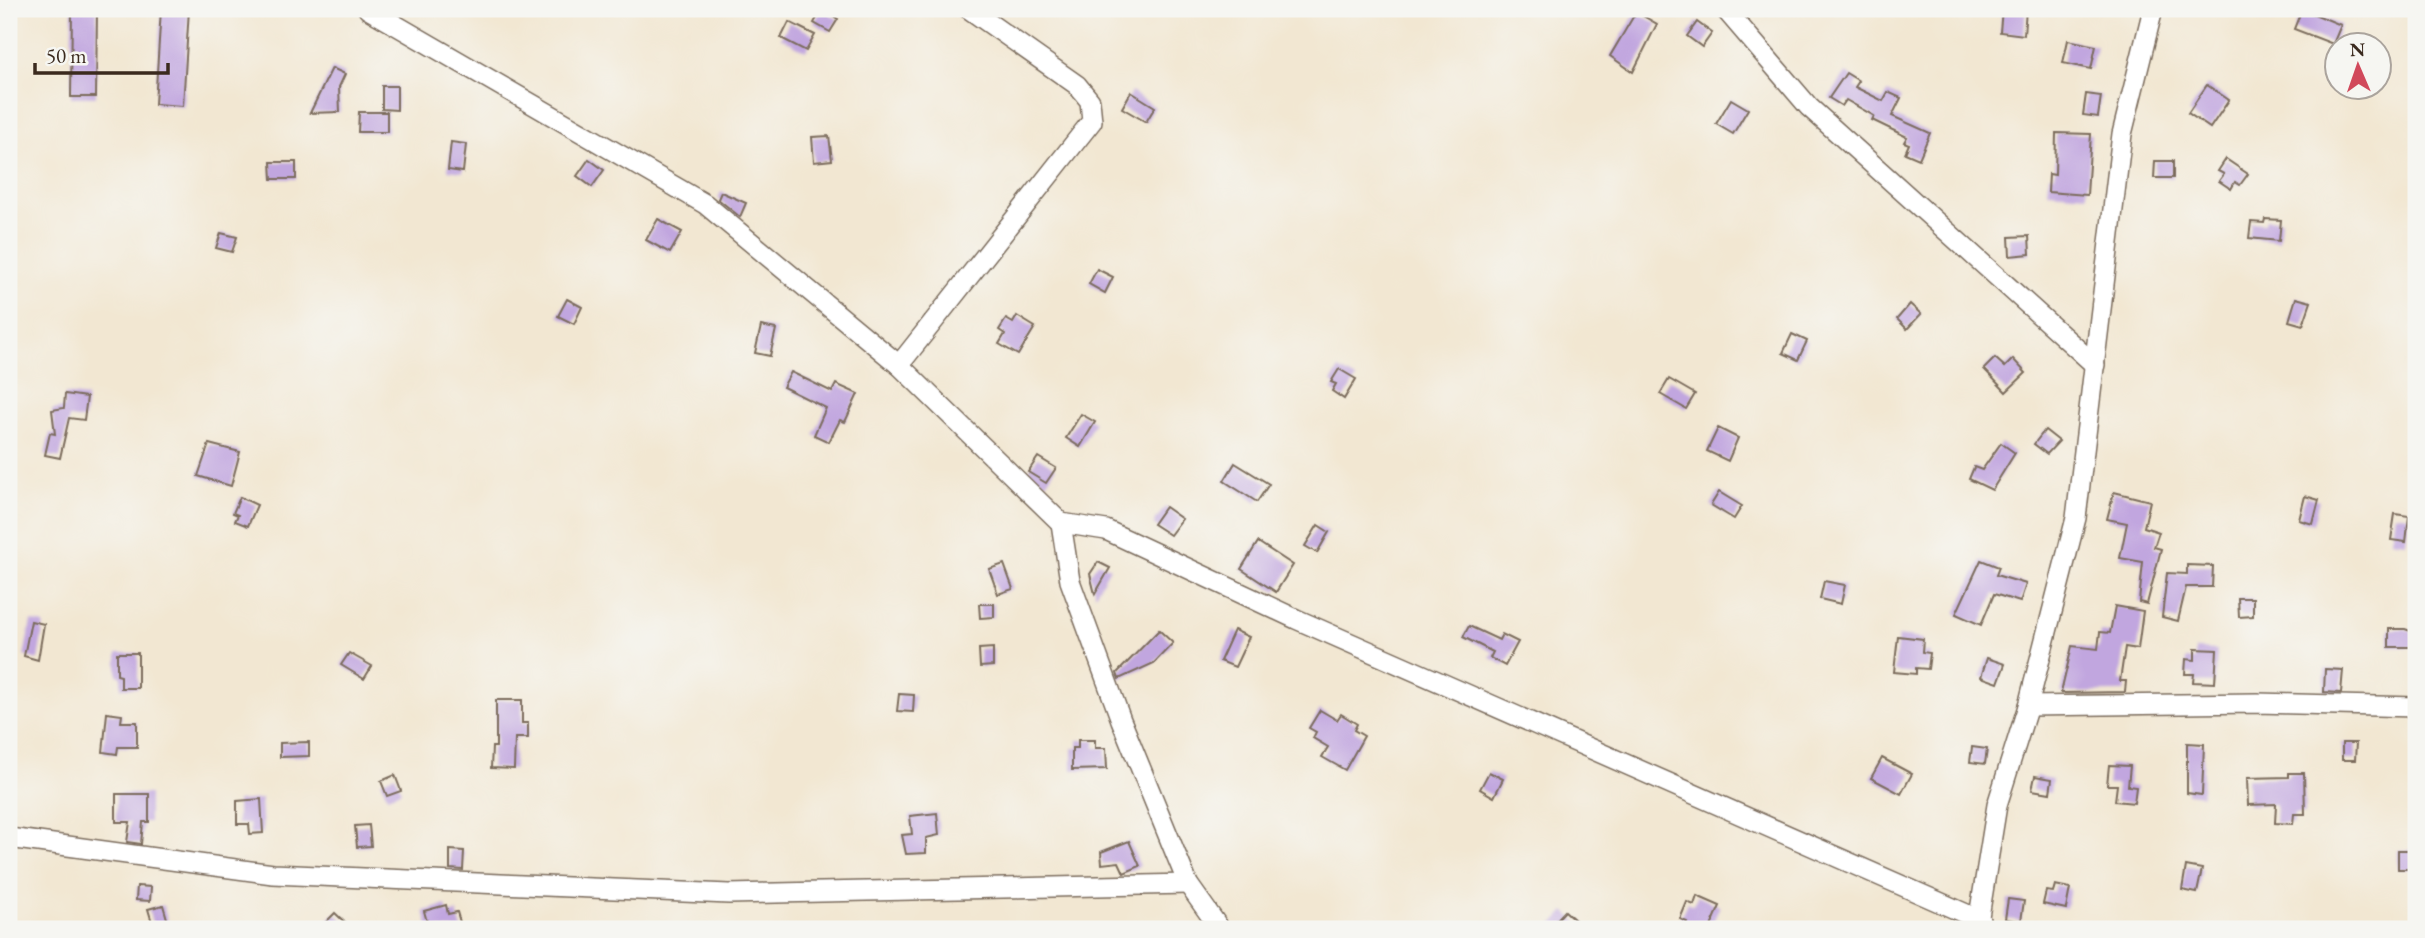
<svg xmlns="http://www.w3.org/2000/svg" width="2425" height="938" font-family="'EB Garamond',serif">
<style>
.building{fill:#c1a6df}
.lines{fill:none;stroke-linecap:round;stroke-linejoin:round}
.street-casing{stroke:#7b6c5d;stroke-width:22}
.street{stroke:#fff;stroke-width:19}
</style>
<rect width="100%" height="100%" fill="#f6f6f2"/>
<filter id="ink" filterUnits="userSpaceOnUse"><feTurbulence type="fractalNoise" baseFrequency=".0143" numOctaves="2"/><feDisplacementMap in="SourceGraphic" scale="14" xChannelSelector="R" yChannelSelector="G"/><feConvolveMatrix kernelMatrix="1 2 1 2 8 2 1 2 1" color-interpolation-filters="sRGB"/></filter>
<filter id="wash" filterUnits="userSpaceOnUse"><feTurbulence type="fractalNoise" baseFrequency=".00686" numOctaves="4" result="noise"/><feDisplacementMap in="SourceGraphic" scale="28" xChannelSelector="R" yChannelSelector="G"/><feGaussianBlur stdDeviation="1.57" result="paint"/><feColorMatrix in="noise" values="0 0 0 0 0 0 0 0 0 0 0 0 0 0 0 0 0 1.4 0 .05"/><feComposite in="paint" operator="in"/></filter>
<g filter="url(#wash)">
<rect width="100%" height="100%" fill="#f2e7d2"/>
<g id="blocks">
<g class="building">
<polygon points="72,9 97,9 96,97 71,97"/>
<polygon points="161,9 189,9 183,106 155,104"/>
<polygon points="822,9 838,19 830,32 814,23"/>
<polygon points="2002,9 2026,9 2024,35 2000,32"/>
<polygon points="2302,9 2341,25 2333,44 2294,29"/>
<polygon points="1636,12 1657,24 1633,72 1610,56"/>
<polygon points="789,22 815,35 806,51 781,38"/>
<polygon points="1697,22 1712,33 1702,47 1687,36"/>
<polygon points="2068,40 2096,46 2091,69 2063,63"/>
<polygon points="332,68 345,74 339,87 340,112 310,113"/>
<polygon points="1846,73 1859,81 1855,87 1883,101 1888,92 1901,98 1892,116 1930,133 1919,159 1905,153 1909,144 1904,142 1907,137 1872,120 1874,116 1846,100 1842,106 1829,98"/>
<polygon points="2207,85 2229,100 2210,128 2188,113"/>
<polygon points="382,86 397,86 397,110 382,109"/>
<polygon points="1131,92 1155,107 1146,122 1122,108"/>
<polygon points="2086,94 2101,96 2098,117 2083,115"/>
<polygon points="1731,99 1748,109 1733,134 1716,124"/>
<polygon points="359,112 387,112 387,132 358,132"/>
<polygon points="2056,133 2091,134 2087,195 2048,192 2049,174 2055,175"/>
<polygon points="829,136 832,160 814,162 812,137"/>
<polygon points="451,142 466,144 463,172 448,170"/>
<polygon points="589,159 604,170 592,187 577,176"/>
<polygon points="2226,159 2248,174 2240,185 2235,182 2231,189 2219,181 2224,174 2218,171"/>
<polygon points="2155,161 2173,161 2173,178 2154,178"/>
<polygon points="271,162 296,162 296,179 272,179"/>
<polygon points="721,192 746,203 740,217 718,199"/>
<polygon points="658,219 682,232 670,253 646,240"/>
<polygon points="2265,219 2281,220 2279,241 2249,238 2251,222 2264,223"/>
<polygon points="221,233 237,237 232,252 216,248"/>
<polygon points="2029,236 2030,254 2010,256 2009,237"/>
<polygon points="1097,269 1113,277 1105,293 1089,284"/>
<polygon points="2296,298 2311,302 2303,325 2289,321"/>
<polygon points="567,299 582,307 574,324 558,316"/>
<polygon points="1910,304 1921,314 1907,329 1897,319"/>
<polygon points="1017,316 1035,327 1018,355 999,344 1005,334 999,330 1006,319 1013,323"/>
<polygon points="761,326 776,329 770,356 755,353"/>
<polygon points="1792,334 1807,341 1798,360 1783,353"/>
<polygon points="1995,358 2005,367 2013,359 2026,373 2006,392 1984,369"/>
<polygon points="1339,369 1356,379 1344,399 1332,391 1336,384 1331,382"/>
<polygon points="791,372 832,392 836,384 858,394 845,422 840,420 829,442 814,435 826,408 783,387"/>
<polygon points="1669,379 1695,394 1686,409 1660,394"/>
<polygon points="65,394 87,397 84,420 69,418 60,458 45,455 50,433 55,434 52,410 64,408"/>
<polygon points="1081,414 1095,422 1080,447 1066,438"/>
<polygon points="1718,428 1738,438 1728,461 1707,451"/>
<polygon points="2045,430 2059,441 2047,454 2034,444"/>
<polygon points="2001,443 2015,453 1992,490 1969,479 1974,467 1982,470"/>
<polygon points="209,444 240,452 231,486 198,476"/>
<polygon points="1038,457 1056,468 1046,483 1028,472"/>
<polygon points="1235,463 1269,484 1257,502 1224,481"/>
<polygon points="1719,492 1742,506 1734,519 1711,505"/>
<polygon points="2114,492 2150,501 2144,527 2159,532 2154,547 2161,549 2147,604 2139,602 2143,562 2120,558 2127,523 2107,519"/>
<polygon points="2305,496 2319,500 2313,524 2299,520"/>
<polygon points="240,497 257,505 248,526 235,521 238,515 233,513"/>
<polygon points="1165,507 1182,519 1170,535 1153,524"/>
<polygon points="2395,514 2409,516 2406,542 2391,540"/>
<polygon points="1318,525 1329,532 1317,553 1305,546"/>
<polygon points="1258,542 1293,565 1276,592 1241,569"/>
<polygon points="1981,560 1999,567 1996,575 2026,584 2020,602 1994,594 1981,625 1956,614"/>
<polygon points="1098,562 1110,568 1095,594 1090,574"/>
<polygon points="1004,564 1013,589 998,594 989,569"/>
<polygon points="2187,565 2213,566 2212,587 2186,587 2178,621 2162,617 2167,573 2187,574"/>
<polygon points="1824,581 1845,585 1841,604 1820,599"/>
<polygon points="2238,598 2253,598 2253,616 2239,617"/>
<polygon points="979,604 994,604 994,617 980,618"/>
<polygon points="2115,606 2143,611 2138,649 2125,647 2120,681 2126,681 2125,692 2061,693 2072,646 2098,649 2100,632 2110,633"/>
<polygon points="31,621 44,624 38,660 24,656"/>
<polygon points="1469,626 1499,640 1502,634 1518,642 1505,666 1490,658 1493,652 1463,637"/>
<polygon points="2389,629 2405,629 2416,633 2416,647 2389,647"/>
<polygon points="1159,630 1173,643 1154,663 1119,679 1117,673"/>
<polygon points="1234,630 1249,637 1235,667 1220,661"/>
<polygon points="1898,636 1923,639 1922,652 1930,653 1928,669 1916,668 1916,674 1894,672"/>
<polygon points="993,648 993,666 980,667 979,649"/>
<polygon points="2195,649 2217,650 2215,683 2193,682 2194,674 2185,674 2186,659 2195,660"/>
<polygon points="117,653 138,653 138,688 121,688 121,676 117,675"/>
<polygon points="349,653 372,666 364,679 341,665"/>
<polygon points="1987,658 2005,664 1998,683 1981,677"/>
<polygon points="2325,669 2343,670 2341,693 2324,692"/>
<polygon points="899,694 914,695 913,712 897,711"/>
<polygon points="496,700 522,700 522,723 528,723 528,738 515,738 514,769 491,768 492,747 496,747"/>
<polygon points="1320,710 1337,720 1341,714 1357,724 1354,730 1364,736 1345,770 1322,757 1328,747 1313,738 1316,732 1309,728"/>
<polygon points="107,713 122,715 121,722 137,722 137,747 118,747 117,754 103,752"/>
<polygon points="1078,740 1095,740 1095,748 1106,748 1107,769 1072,770 1072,748 1078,748"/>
<polygon points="309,742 309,756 280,757 280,743"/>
<polygon points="2187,743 2204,744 2202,795 2187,793"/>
<polygon points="2342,743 2356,743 2355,760 2342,760"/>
<polygon points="1972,747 1987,749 1985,764 1970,762"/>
<polygon points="1882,758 1912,774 1901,794 1871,778"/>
<polygon points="2109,765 2130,766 2128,786 2136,787 2134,803 2115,801 2117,785 2107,785"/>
<polygon points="1489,772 1503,779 1494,797 1480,789"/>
<polygon points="2289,773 2304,773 2305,814 2294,814 2293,824 2275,823 2276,804 2248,805 2247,778 2289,777"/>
<polygon points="395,775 401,791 387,796 381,781"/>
<polygon points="2035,776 2052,779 2050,793 2032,790"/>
<polygon points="116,794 149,794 149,822 143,822 141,844 127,842 130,822 116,822"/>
<polygon points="261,799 263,833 250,834 249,824 237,824 237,801"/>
<polygon points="937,813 939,835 926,838 926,853 906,854 902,835 912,834 910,816"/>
<polygon points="369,825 371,846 357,847 355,826"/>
<polygon points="1129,841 1140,866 1124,873 1119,862 1102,864 1101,852"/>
<polygon points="450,850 464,851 463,870 450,869"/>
<rect x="2398" y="850" width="14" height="19"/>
<polygon points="2186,866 2202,869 2197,893 2182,890"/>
<polygon points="2055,885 2070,888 2066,909 2043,904 2046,891 2053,892"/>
<polygon points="137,886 151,887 150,901 136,900"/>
<polygon points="1697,896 1720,906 1710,929 1684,929 1687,922 1680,919 1687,902 1694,905"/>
<polygon points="2008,899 2024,901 2021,921 2005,919"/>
<polygon points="163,905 170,929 154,929 148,909"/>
<polygon points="446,905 448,914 457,912 462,929 429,929 424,911"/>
<polygon points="1565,911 1585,929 1548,929"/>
<polygon points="335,913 352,929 319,929"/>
</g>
</g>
</g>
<g filter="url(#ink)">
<use href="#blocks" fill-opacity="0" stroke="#7b6c5d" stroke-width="2"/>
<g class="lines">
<g class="street-casing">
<g id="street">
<polyline points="368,9 705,204 899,365 1061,523 1106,530 1296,619 1980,920"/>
<polyline points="1725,9 1809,107 2095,365"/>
<polyline points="899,365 1092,121 1090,101 1077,85 969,9"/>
<polyline points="1061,523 1070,581 1121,720 1188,884 1220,929"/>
<polyline points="2028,706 2257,703 2416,707"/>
<polyline points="9,838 273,874 729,894 1188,884"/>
<polyline points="1977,929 1997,805 2028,706 2076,518 2122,134 2153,9"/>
</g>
</g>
<use href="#street" class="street"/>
</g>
</g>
<rect width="2425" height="938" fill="none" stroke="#f6f6f2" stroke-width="35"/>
<g transform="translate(2358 66) rotate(358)"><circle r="33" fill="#f6f6f2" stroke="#aba49d" stroke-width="2"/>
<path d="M0-5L12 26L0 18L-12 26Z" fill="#d1495b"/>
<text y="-10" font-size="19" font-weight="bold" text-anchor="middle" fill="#3b2a1e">N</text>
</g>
<path d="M35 63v10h133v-10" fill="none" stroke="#3b2a1e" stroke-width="3.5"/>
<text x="46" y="63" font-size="21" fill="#3b2a1e" stroke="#f6f6f2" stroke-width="5" paint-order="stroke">50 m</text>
</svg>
